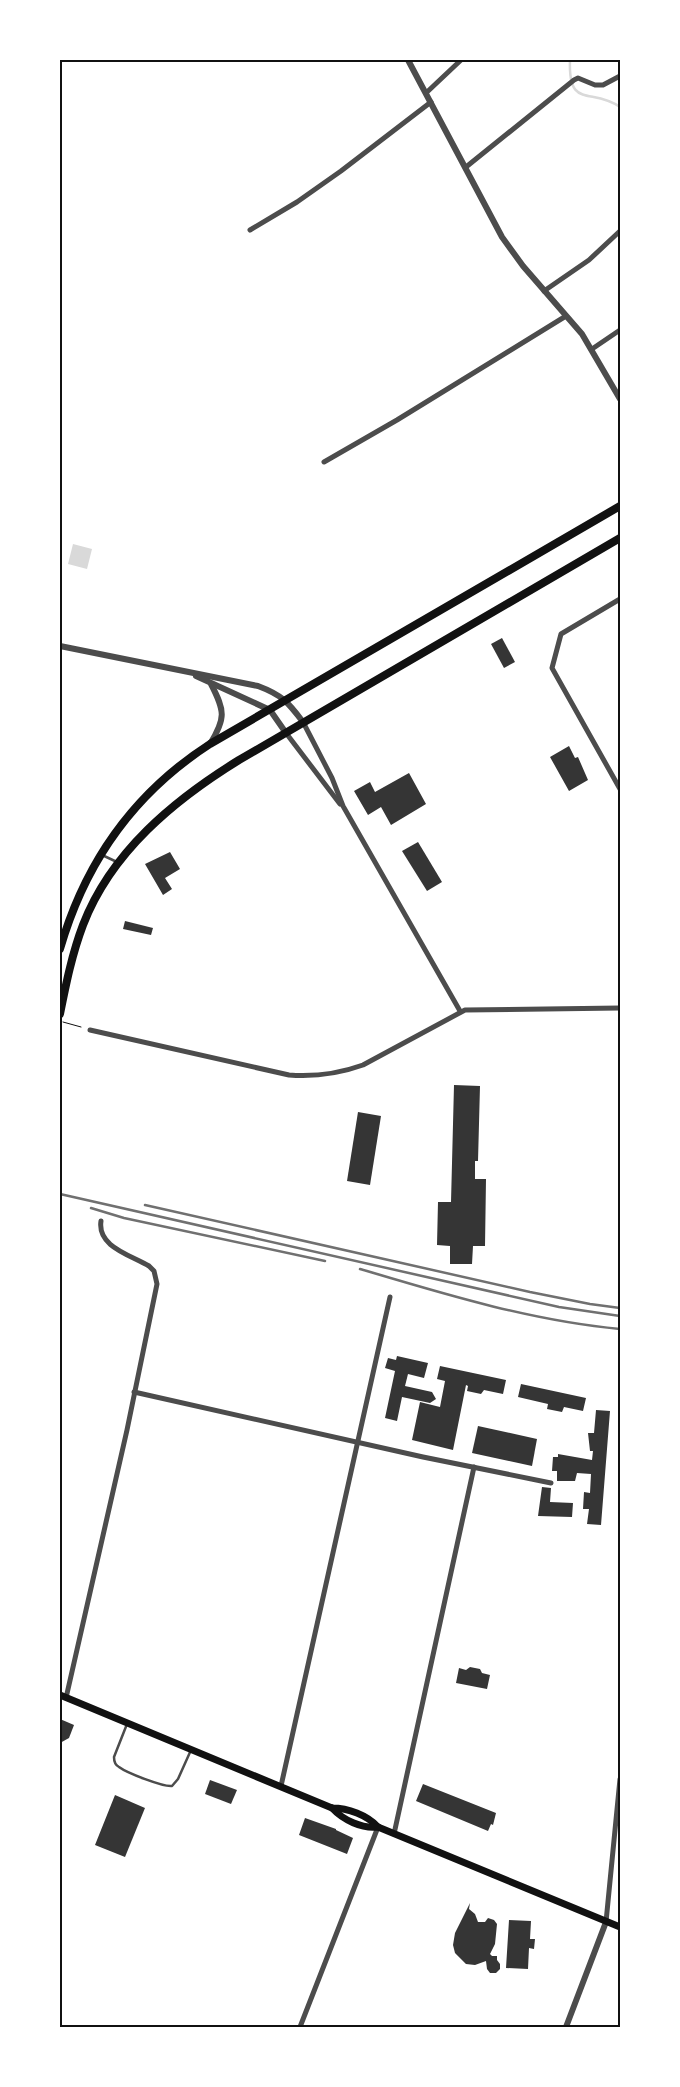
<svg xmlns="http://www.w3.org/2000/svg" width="680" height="2087" font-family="'DM Sans',sans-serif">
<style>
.water{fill:#d9d9d9}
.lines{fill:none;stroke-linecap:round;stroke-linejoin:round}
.stream{stroke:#d9d9d9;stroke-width:2.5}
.building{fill:#353535}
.path{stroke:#111;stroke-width:1}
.service{stroke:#4c4c4c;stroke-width:2.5}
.minor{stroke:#4c4c4c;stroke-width:5}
.tertiary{stroke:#4c4c4c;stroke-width:6}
.secondary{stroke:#111;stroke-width:7}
.primary{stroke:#111;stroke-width:8}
.rail{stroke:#707070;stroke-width:2.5}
.neatline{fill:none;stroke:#111;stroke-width:2}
</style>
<rect width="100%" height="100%" fill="#fff"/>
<polygon class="water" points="73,544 92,549 87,569 68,564"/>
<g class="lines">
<path class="stream" d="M 570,60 C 568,110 591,87 620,107"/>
</g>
<g class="building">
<polygon points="502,638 515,662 504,668 491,644"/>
<polygon points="569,746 575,758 578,757 588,780 569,791 550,757"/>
<polygon points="409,773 426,804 391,825 381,807 368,815 354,791 370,782 375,792"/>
<polygon points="418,842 442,882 427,891 402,851"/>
<polygon points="170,852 180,869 165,878 172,889 163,895 145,864"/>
<polygon points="125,921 153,928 151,935 123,929"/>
<polygon points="454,1085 480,1086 478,1161 475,1161 475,1179 486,1179 485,1246 473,1246 472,1264 450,1264 450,1246 437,1245 438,1202 451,1202"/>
<polygon points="358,1112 381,1116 370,1185 347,1181"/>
<polygon points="397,1356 428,1363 424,1378 408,1374 405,1386 432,1392 436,1399 430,1403 402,1397 397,1421 385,1418 395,1371 385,1368 388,1358 396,1360"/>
<polygon points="440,1366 506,1380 503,1394 484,1390 481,1394 467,1391 468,1386 466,1385 453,1450 412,1440 420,1402 440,1407 445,1381 437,1379"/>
<polygon points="521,1384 586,1398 583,1411 564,1407 562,1412 547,1409 548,1404 518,1397"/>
<polygon points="596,1410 610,1411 601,1525 587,1524 589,1509 583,1509 584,1492 590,1493 591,1474 577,1473 575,1481 557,1481 557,1471 552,1471 553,1457 558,1457 558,1454 592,1460 593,1451 590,1451 588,1433 594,1433"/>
<polygon points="478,1426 537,1439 532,1466 472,1453"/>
<polygon points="542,1487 551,1488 550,1502 573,1503 572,1517 538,1516"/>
<polygon points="470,1667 480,1669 482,1673 490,1675 487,1689 456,1683 459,1668 466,1670"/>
<polygon points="60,1719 74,1725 69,1738 60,1743"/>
<polygon points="210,1780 237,1790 231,1804 205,1794"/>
<polygon points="423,1784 496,1813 493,1825 491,1824 488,1831 416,1801"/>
<polygon points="115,1795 145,1808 125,1857 95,1845"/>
<polygon points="305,1818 336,1829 336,1830 353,1838 347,1854 299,1835"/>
<polygon points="470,1903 469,1909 475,1914 478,1922 485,1922 488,1918 494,1920 497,1924 495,1944 490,1954 492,1956 497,1956 497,1960 500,1964 500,1969 496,1973 490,1973 487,1969 486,1961 475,1965 466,1964 455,1953 453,1945 455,1933"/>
<polygon points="509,1920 531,1921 530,1939 535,1939 534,1949 529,1948 528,1969 506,1968"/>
</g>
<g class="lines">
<polyline class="path" points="63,1022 81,1027"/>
<g class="service">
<polyline points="102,855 117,862"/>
<path d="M 127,1724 L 114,1757 C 114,1761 115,1765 119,1767 C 127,1773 163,1787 172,1786 L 178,1779 L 191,1750"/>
</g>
<g class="minor">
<polyline points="426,93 461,60"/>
<polyline points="466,167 574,80 578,78 595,85 603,85 620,76"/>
<polyline points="250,230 297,202 341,171 431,102"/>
<polyline points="544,291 589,260 620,231"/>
<polyline points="592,349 620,330"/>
<polyline points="324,462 397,420 566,316"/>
<polyline points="620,599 561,634 552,668 620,789"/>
<polyline points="303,722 332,778 343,806 460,1011"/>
<polyline points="286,733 340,804"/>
<path d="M 90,1030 L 289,1075 C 316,1077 338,1074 363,1065 L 465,1010 L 620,1008"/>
<polyline points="134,1392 423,1457 551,1483"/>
<path d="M 66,1698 L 127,1430 L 157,1284 L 154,1271 L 149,1266 C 131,1255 97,1247 101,1221"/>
<polyline points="281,1786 390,1297"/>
<polyline points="394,1834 474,1467"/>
<polyline points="606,1922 620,1779"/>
<polyline points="300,2027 378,1827"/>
</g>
<g class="tertiary">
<polyline points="408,60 502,237 523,266 582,334 620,399"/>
<path d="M 60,646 L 258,686 C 282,695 288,702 303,722"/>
<polyline points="196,676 270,710 286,733"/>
<path d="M 210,744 C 226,718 225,711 211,684"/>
<polyline points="566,2027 606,1922"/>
</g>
<g class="secondary">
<path d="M 60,1695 L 332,1808 C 348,1808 367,1815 378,1827 L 620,1927"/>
<path d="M 332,1808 C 343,1820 362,1829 378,1827"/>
</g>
<g class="primary">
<path d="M 60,949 C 85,862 134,793 210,744 L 620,506"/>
<path d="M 60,1014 C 66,984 72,954 83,925 C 111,852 174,800 239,760 L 620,538"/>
</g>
<g class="rail">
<polyline points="60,1194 559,1307 620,1316"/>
<polyline points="145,1205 530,1292 590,1304 620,1308"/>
<polyline points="91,1208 124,1218 325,1261"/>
<path d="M 360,1269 C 444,1294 532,1321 620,1329"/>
</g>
</g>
<rect width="680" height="2087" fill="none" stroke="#ffffff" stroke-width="122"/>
<rect x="61" y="61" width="558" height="1965" class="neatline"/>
</svg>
